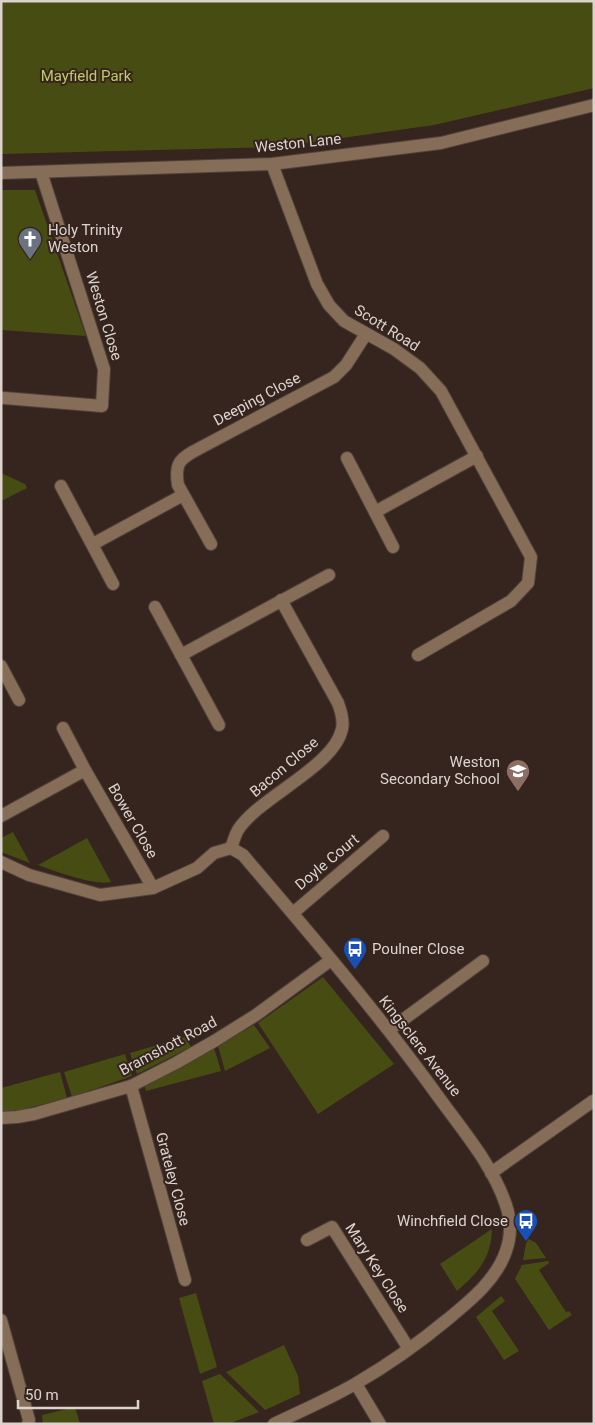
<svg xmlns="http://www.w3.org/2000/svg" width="595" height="1425" font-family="Roboto,sans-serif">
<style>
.green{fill:#474c13}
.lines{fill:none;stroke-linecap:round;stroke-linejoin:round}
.minor-casing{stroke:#50413a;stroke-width:14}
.minor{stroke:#866d57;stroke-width:12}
.labels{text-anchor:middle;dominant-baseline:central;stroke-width:4;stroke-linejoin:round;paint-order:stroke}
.park-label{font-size:15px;fill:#c0cb63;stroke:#35251e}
.street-label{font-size:15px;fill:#ddd3ce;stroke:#35251e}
.poi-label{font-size:15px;fill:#ddd3ce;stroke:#35251e;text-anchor:start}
</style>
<rect width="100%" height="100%" fill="#35251e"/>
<g class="green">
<polygon points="1,1 594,1 594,88 434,125 278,147 1,154"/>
<polygon points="1,190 35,190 86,336 1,330"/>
<polygon points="1,473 25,484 27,488 1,501"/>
<polygon points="13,832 30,863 1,852 1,838"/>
<path d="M 87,838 L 111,882 C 96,886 54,871 38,865 Z"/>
<polygon points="323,977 394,1064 318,1114 258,1023"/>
<polygon points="254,1025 270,1048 225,1071 218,1046"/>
<polygon points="185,1037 191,1047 137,1074 130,1053"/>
<polygon points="214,1048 221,1071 146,1091 144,1085"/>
<polygon points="125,1054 132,1076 72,1097 64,1072"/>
<polygon points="60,1072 67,1098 20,1110 1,1112 1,1088"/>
<path d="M 492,1229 C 491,1258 479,1272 457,1291 L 440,1264 Z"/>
<polygon points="527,1238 536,1243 546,1258 523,1260"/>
<polygon points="548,1261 549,1263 539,1270 566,1312 569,1311 572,1315 549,1330 515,1279 522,1265"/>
<polygon points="196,1293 217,1367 200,1374 179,1298"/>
<polygon points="501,1296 505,1301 492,1311 519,1351 504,1360 476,1317"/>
<polygon points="284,1345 298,1376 300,1394 265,1410 226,1372"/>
<polygon points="220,1374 259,1412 228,1424 214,1424 202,1381"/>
<polygon points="75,1407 80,1424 43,1424 42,1415"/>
</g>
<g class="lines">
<g class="minor-casing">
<g id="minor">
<polyline points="272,164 317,284 329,305 344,321 394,349 420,368 441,391 531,557 528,583 511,601 418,655"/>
<polyline points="1,173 272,164 441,143 594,105"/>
<polyline points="4,398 102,406 104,369 41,172"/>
<polyline points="347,458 393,547"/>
<polyline points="61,486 113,584"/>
<polyline points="375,512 477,456"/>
<polyline points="93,544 183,495"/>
<path d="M 211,544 L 178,485 C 174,462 181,458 200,448 L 334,377 L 346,365 L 366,334"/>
<polyline points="155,607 219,725"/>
<polyline points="181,655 329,575"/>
<polyline points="1,666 19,700"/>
<polyline points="63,728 85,770 153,888"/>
<polyline points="1,816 85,770"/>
<path d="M 231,848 C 233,843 235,835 238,830 C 259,797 334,767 342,729 C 344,720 341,711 338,703 L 281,600"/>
<path d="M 1,862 L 29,875 L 100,895 L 153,888 L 197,868 L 214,853 L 231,848 L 243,855 C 311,935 379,1014 440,1099 C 464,1132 493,1166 506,1205 C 511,1220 511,1237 506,1251 C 496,1280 471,1300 448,1319 C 419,1343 388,1365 355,1384 C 329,1399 301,1411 274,1424"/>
<polyline points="293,913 383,836"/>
<polyline points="389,1030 483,961"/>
<polyline points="131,1086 185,1280"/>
<polyline points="1,1118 17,1117 34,1114 131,1086 176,1063 216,1040 256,1015 331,960"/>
<polyline points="491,1173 593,1101"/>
<polyline points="307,1240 332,1227 409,1349"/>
<polyline points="1,1320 29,1420 28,1424"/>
<polyline points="356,1384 380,1424"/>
</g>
</g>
<use href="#minor" class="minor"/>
</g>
<defs>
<g id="church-pin" transform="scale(1.25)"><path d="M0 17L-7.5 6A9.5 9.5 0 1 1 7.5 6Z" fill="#6b7280" stroke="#35251e"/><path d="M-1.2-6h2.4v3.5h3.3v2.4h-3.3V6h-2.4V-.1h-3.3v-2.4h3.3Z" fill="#fff"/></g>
<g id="school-pin" transform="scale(1.25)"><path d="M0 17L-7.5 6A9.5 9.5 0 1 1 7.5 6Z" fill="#8d6e63" stroke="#35251e"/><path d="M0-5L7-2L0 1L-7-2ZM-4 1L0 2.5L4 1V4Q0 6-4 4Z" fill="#fff"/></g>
<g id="bus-pin" transform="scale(1.25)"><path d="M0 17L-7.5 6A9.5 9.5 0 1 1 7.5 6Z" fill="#1a4fb4" stroke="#35251e"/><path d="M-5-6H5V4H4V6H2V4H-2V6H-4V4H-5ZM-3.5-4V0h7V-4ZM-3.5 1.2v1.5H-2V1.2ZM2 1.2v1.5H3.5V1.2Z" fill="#fff"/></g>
</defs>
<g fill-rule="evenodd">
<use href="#church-pin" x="30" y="239"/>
<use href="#school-pin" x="518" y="771"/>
<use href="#bus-pin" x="355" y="949"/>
<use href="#bus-pin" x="526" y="1221"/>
</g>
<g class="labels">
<g class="park-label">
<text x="86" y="76">Mayfield Park</text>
</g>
<g class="street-label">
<text transform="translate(298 143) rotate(-6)">Weston Lane</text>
<text transform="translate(104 316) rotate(73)">Weston Close</text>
<text transform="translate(387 328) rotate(32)">Scott Road</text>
<text transform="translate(257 399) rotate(-28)">Deeping Close</text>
<text transform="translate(284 767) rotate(-40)">Bacon Close</text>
<text transform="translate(133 821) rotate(60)">Bower Close</text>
<text transform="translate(327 862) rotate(-40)">Doyle Court</text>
<text transform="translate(168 1046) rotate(-28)">Bramshott Road</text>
<text transform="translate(420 1046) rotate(52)">Kingsclere Avenue</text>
<text transform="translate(173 1179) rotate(75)">Grateley Close</text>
<text transform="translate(377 1268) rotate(57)">Mary Key Close</text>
</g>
<g class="poi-label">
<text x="48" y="230">Holy Trinity<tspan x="48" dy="17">Weston</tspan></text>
<text x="500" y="762" text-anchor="end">Weston<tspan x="500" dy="17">Secondary School</tspan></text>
<text x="372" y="949">Poulner Close</text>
<text x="508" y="1221" text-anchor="end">Winchfield Close</text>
</g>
</g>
<rect width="595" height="1425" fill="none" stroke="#ddd3ce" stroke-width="5"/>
<path d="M18 1400v8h120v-8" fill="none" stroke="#ddd3ce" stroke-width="2.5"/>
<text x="25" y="1400" font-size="15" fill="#ddd3ce" stroke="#35251e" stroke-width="4" paint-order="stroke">50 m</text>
</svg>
